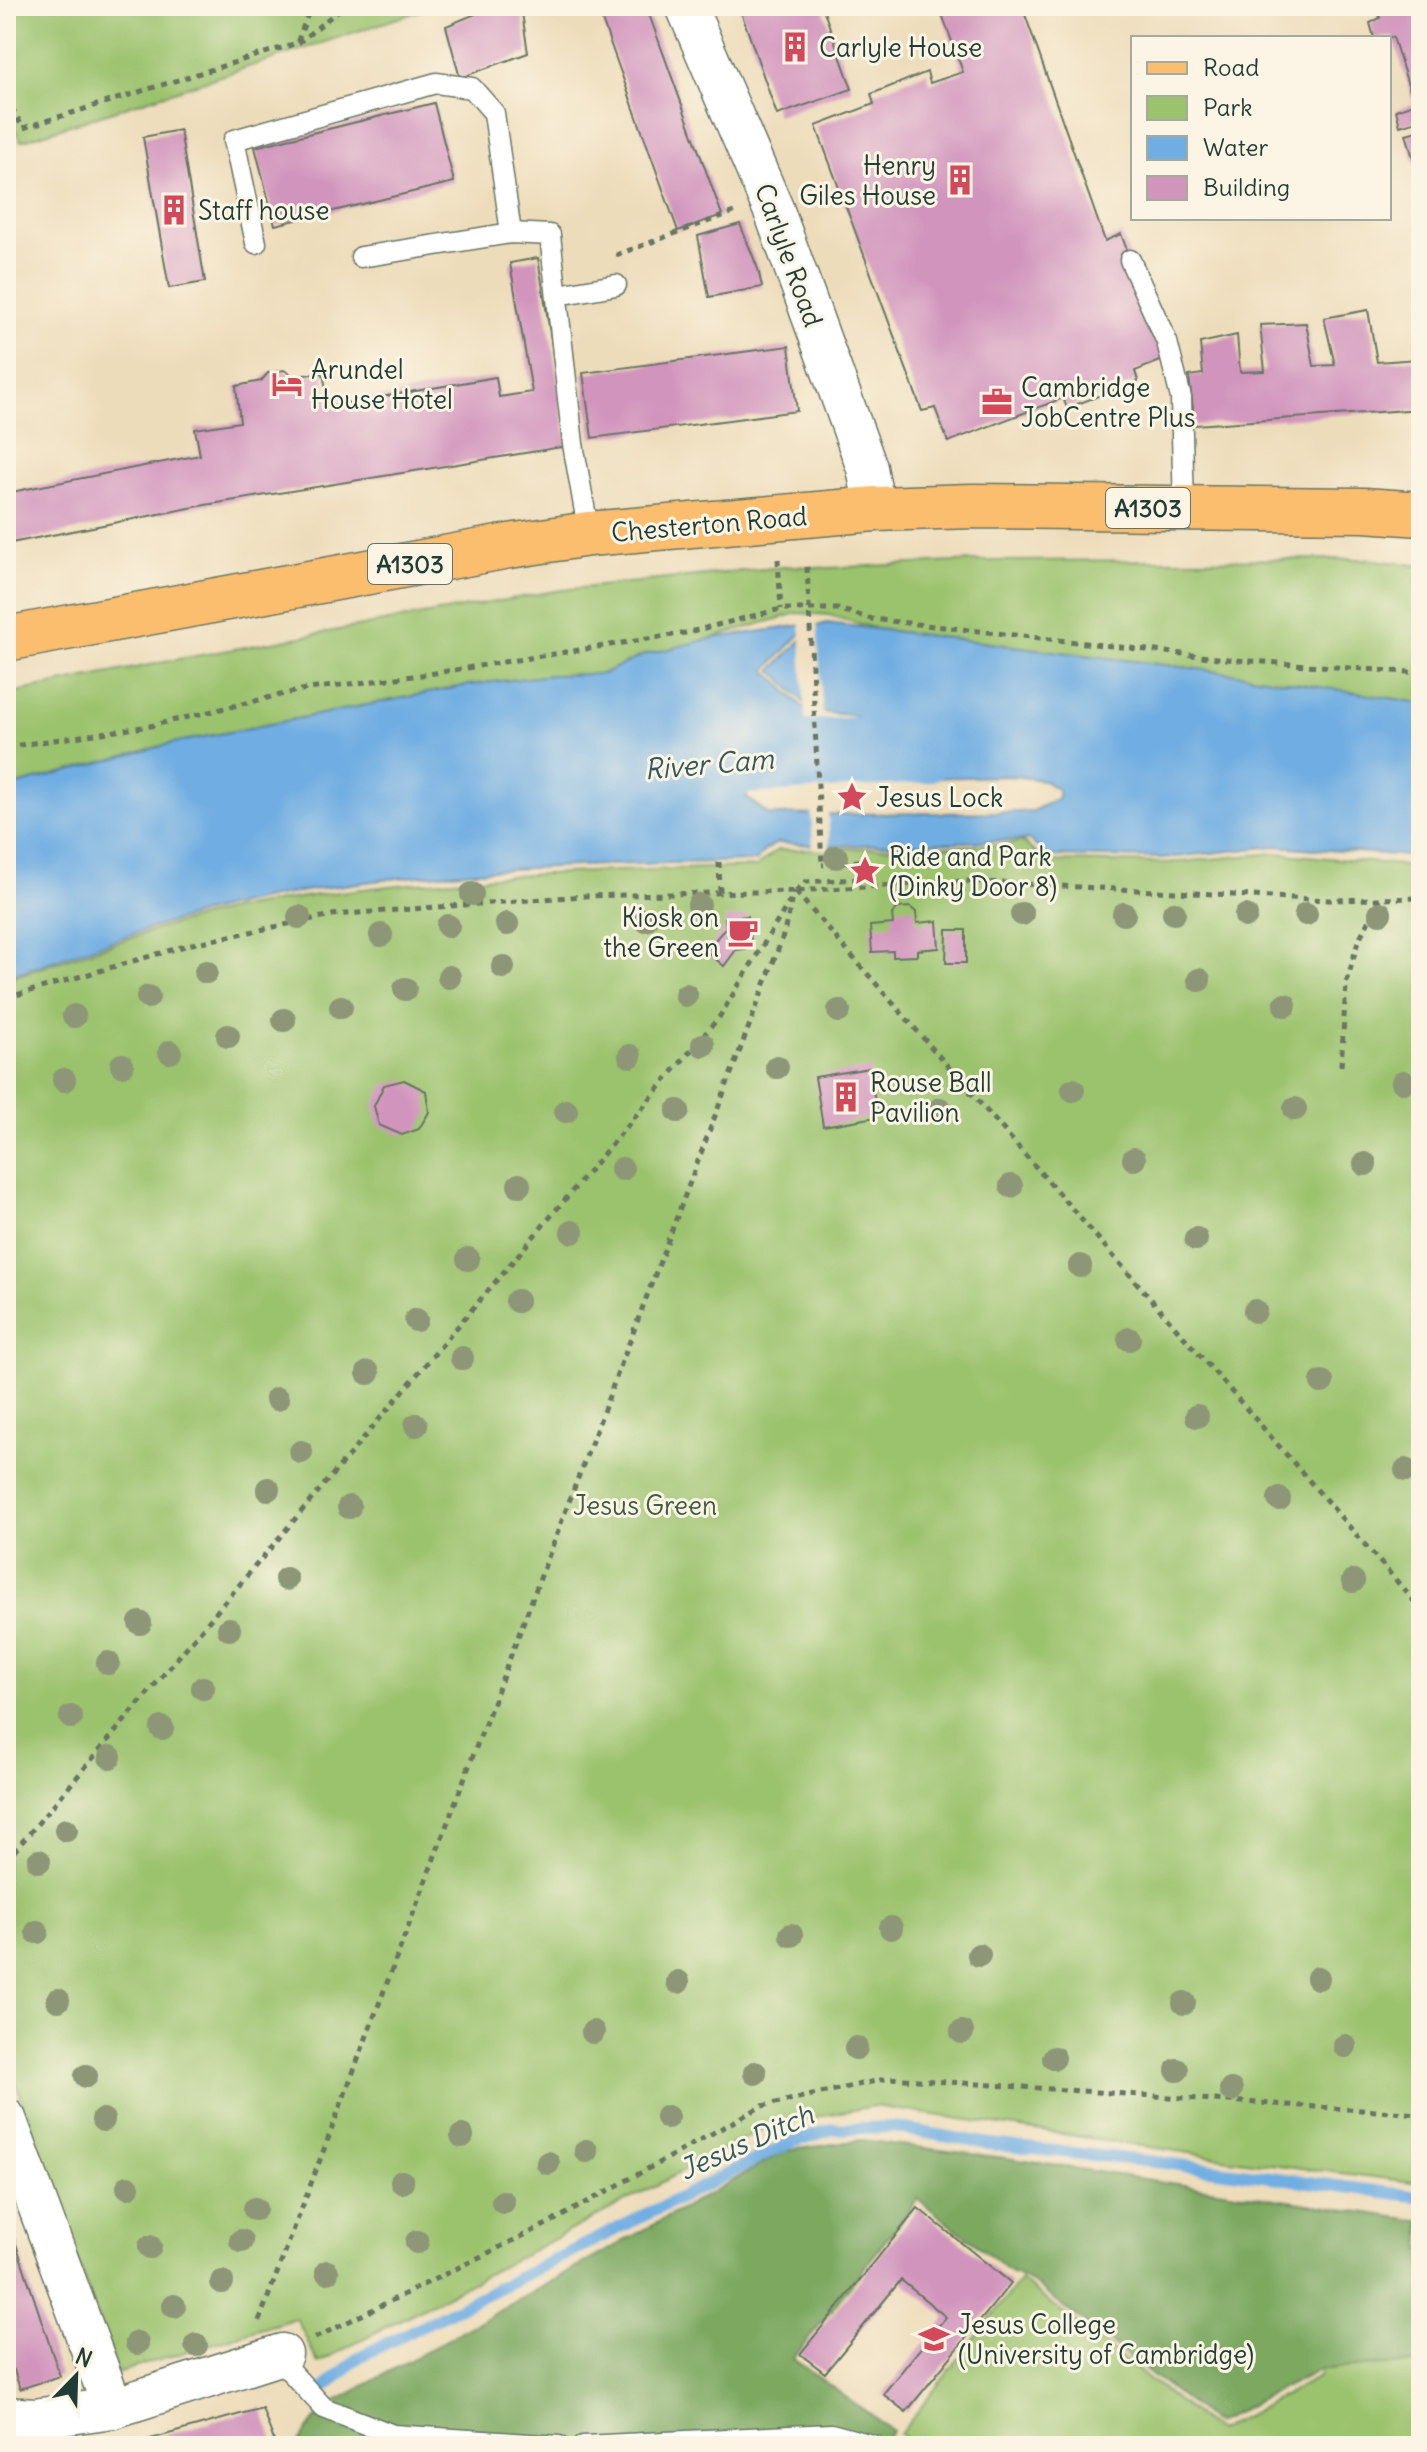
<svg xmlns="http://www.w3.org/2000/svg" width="1427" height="2452" font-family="Delius,sans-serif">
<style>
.green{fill:#9bc26d;stroke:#5d8050;stroke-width:2}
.forest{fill:#7ca860;stroke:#4e724a;stroke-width:2}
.water{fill:#70ade2;stroke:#48758b;stroke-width:2}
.pier{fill:#eddcba}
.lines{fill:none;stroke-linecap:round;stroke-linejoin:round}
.stream{stroke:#70ade2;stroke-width:12}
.river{stroke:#70ade2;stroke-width:70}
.building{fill:#d195bd}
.service-casing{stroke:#677563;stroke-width:23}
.minor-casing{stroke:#677563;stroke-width:43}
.primary-casing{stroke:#677563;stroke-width:47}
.path{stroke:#677563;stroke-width:5;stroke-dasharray:6 6;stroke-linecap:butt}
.service{stroke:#fff;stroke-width:20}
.minor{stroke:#fff;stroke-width:40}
.primary{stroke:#fbbe6e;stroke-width:44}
.path-bridge{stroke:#677563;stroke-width:5;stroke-dasharray:6 6;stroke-linecap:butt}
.tree{fill:#8d9778}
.labels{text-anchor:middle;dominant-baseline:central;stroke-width:6;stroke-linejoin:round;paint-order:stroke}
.shield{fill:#fcf5e5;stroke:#617469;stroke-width:2}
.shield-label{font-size:24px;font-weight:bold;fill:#1f3d34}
.poi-label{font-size:26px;fill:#1f3d34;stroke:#fcf5e5;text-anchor:start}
.street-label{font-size:26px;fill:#1f3d34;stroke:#fcf5e5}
.park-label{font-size:26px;fill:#3e5e42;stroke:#fcf5e5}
.water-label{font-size:28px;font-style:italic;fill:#335960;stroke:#fcf5e5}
</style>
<rect width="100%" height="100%" fill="#fcf5e5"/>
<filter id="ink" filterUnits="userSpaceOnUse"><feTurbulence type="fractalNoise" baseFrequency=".0125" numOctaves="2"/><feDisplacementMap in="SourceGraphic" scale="16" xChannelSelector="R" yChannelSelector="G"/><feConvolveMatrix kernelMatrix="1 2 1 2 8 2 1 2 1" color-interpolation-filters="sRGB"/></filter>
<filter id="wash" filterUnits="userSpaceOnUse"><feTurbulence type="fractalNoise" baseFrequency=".006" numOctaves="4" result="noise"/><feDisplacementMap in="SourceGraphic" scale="32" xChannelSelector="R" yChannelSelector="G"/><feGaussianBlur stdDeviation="1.8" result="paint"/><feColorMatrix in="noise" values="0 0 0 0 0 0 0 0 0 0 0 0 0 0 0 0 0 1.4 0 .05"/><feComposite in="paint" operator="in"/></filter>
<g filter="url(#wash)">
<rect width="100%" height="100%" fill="#eddcba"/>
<g class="green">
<polygon points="6,6 435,6 21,141 6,114"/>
<polygon points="1367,559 1421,566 1421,703 1245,675 877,629 829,615 797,613 678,648 644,655 602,674 551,675 469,685 173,743 6,788 6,694 184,658 561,590 792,566 827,568 976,561"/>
<path d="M 1023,842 L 1045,861 L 1168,863 L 1275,853 L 1421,867 L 1421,2183 L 1230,2159 L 874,2106 L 768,2126 L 318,2363 L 296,2318 L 117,2373 L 6,2054 L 6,979 C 88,953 171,920 256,905 C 420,875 589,871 756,867 L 777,850 L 1000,845 Z"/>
<polygon points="1020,2280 1217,2431 1319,2377 1321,2369 1421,2363 1421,2446 915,2446 900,2434"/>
</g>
<polygon class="forest" points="860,2140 1013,2159 1421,2221 1421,2363 1321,2369 1215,2423 1030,2281 1012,2273 918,2199 793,2359 893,2431 881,2446 296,2446 324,2408 786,2151"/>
<path class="water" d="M 827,623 L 1245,675 L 1421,703 L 1421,857 L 1276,846 L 1165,858 L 1048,856 L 1029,840 L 828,846 L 777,843 L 764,851 L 756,861 C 587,865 414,866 249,902 C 166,920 86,950 6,977 L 6,788 L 173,743 L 469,685 L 551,675 L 602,674 L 644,655 L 709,639 L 810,624 L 766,670 L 810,714 L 812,784 L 772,783 L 753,786 L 746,797 L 769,815 L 1017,812 L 1033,811 L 1058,798 L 1058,790 L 1042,780 L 1012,776 L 827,780 L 825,729 L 855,726 L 860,720 L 853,715 L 814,712 L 772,670 L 814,627 Z"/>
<g class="pier">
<polygon points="810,620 817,622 823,717 815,716 816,784 812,788 809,788 800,621"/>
<polygon points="811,811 828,811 830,850 813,849"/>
</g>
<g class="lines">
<polyline class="stream" points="326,2387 359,2357 790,2143 833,2129 893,2127 990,2144 1165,2163 1421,2197"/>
<polyline class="river" points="715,761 922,748"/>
</g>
<g id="blocks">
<g class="building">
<polygon points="495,6 521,6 528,53 460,78 446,26"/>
<polygon points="597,6 646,6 722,215 678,231"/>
<polygon points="739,6 822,6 852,89 777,115"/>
<polygon points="939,6 1022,6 1105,241 1121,234 1168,358 1135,371 1138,381 1067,408 1063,398 948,442 935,408 922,411 816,126 874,104 871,94 927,72 930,83 963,72"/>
<polygon points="1377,6 1421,6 1421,120 1400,126 1396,110 1414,104 1393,37 1374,38 1370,23 1380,18"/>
<polygon points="434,103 454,182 275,225 255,147"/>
<polygon points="180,130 205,282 169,288 143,137"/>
<polygon points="1421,130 1421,181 1420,181 1406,134"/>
<polygon points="740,224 758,269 762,287 709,297 698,236"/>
<polygon points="538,258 568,446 205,505 6,544 6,493 200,455 195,429 240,422 236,386 261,381 268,373 284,370 294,376 323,373 329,406 496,377 499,397 532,392 510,263"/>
<polygon points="1368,310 1377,362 1418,359 1421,409 1195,425 1189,376 1203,374 1200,343 1237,335 1240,372 1265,371 1260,325 1306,323 1314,366 1335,365 1324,318"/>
<polygon points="789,346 797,411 592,438 583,373"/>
<polygon points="910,907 916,912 917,923 937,921 939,948 917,950 917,956 893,957 893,951 872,952 870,926 893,924 892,914 898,908"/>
<polygon points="748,916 752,948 736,950 724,966 706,951 726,927 725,918"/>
<polygon points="947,930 966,930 966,963 946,963"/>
<polygon points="870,1068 877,1117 823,1126 815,1077"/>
<polygon points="404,1080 426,1091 429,1112 419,1129 402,1135 379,1125 374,1106 384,1085"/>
<polygon points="918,2208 1011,2283 906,2412 883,2394 946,2317 901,2280 825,2373 800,2354"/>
<polygon points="6,2214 60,2376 20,2389 14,2370 6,2373"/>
<polygon points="262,2408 276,2446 129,2446 129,2445"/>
</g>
</g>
</g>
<g filter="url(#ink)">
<use href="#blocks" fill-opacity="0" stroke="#677563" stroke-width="2"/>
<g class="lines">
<g class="service-casing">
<g id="service">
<polyline points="256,243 234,140 436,83 472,88 494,113 511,233"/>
<polyline points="361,257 511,233 550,235 573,444 589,534"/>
<polyline points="1130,260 1167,342 1181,398 1184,508"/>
<polyline points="558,295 616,285"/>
<polyline points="276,2356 324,2408 393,2435 559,2446"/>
<polyline points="583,2446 831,2434 875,2446"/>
</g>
</g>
<g class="minor-casing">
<g id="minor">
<polyline points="686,6 774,211 867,468 875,509"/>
<polyline points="6,2119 113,2408"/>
<polyline points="6,2417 34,2419 113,2408 282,2354"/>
</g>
</g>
<g class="primary-casing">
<polyline id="primary" points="6,639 509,546 589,534 875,509 973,506 1364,510 1421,514"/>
</g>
<g class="path">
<polyline points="298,43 344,6"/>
<polyline points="6,97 23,128 297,43 311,6"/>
<polyline points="616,255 734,212"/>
<polyline points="778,559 781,609"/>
<polyline points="6,747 150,726 301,690 429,674 685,633 781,609 838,609 872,619 1236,660 1421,673"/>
<polyline points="719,862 720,893"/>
<polyline points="796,891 805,882 859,879 859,861 822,865"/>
<polyline points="796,892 1421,1609"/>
<polyline points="6,998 192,944 332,915 583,896 795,891 964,881 1329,900 1421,898"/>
<polyline points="1341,1066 1346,985 1358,941 1380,899"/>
<polyline points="6,1861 720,1016 791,899"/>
<polyline points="259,2321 782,939 795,891"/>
<polyline points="315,2338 551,2222 762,2106 889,2078 1421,2114"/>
</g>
<use href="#service" class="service"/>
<use href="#minor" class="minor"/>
<use href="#primary" class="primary"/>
<polyline class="path-bridge" points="807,567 822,865"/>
</g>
<g class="tree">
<circle cx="836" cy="857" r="12"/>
<circle cx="472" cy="894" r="12"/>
<circle cx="699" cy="905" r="12"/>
<circle cx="1174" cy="913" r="12"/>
<circle cx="1380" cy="913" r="12"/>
<circle cx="1022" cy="914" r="12"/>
<circle cx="1124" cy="914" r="12"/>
<circle cx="1306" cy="914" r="12"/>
<circle cx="1246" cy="916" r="12"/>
<circle cx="299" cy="917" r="12"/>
<circle cx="645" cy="920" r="12"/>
<circle cx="507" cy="924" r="12"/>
<circle cx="448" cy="926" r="12"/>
<circle cx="381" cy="935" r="12"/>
<circle cx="503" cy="967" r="12"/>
<circle cx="206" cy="972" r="12"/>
<circle cx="449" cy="977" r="12"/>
<circle cx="1199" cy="980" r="12"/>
<circle cx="405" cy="989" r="12"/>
<circle cx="686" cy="995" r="12"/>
<circle cx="148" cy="997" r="12"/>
<circle cx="1285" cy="1005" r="12"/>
<circle cx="341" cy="1007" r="12"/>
<circle cx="839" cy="1011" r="12"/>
<circle cx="74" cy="1016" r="12"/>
<circle cx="284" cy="1020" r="12"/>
<circle cx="228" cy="1036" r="12"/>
<circle cx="703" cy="1045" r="12"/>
<circle cx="170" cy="1052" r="12"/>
<circle cx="630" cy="1056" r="12"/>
<circle cx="122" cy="1065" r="12"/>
<circle cx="777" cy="1067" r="12"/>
<circle cx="64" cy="1080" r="12"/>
<circle cx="1403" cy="1082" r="12"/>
<circle cx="1073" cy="1090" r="12"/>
<circle cx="940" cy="1109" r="12"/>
<circle cx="1295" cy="1109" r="12"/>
<circle cx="566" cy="1111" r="12"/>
<circle cx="678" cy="1111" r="12"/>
<circle cx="1134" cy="1159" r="12"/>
<circle cx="1365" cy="1164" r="12"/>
<circle cx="622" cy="1169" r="12"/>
<circle cx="519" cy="1185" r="12"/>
<circle cx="1011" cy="1186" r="12"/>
<circle cx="572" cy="1232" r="12"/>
<circle cx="1196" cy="1239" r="12"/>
<circle cx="468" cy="1259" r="12"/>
<circle cx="1080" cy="1266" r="12"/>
<circle cx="517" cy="1301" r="12"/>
<circle cx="1255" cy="1311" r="12"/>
<circle cx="416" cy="1320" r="12"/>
<circle cx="1129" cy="1339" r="12"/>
<circle cx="462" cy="1358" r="12"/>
<circle cx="368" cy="1373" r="12"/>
<circle cx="1322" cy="1382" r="12"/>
<circle cx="277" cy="1399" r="12"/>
<circle cx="1197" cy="1416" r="12"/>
<circle cx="416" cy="1425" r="12"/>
<circle cx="301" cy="1452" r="12"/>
<circle cx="1406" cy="1470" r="12"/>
<circle cx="268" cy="1489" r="12"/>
<circle cx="1279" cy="1499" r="12"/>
<circle cx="349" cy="1507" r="12"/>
<circle cx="286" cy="1579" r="12"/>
<circle cx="1353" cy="1581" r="12"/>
<circle cx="140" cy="1623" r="12"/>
<circle cx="229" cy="1629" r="12"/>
<circle cx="108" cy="1663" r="12"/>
<circle cx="203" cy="1688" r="12"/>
<circle cx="71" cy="1717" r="12"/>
<circle cx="162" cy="1728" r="12"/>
<circle cx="110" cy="1757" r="12"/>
<circle cx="66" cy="1830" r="12"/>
<circle cx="39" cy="1861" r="12"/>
<circle cx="891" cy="1928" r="12"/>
<circle cx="37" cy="1932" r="12"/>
<circle cx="791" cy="1935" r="12"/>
<circle cx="979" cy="1955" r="12"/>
<circle cx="1318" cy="1978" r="12"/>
<circle cx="678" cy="1982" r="12"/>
<circle cx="58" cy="2000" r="12"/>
<circle cx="1184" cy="2003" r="12"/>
<circle cx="593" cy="2032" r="12"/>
<circle cx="962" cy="2032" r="12"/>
<circle cx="1345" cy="2046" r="12"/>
<circle cx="856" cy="2048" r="12"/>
<circle cx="1054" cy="2058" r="12"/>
<circle cx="1177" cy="2070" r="12"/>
<circle cx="755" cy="2073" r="12"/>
<circle cx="86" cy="2076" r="12"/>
<circle cx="1231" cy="2090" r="12"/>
<circle cx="667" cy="2117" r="12"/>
<circle cx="103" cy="2120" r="12"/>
<circle cx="462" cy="2136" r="12"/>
<circle cx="586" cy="2151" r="12"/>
<circle cx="548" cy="2163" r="12"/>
<circle cx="402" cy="2182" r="12"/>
<circle cx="128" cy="2187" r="12"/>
<circle cx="503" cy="2202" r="12"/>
<circle cx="255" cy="2209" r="12"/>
<circle cx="241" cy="2241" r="12"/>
<circle cx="417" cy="2242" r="12"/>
<circle cx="150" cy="2247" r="12"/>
<circle cx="327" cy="2272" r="12"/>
<circle cx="222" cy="2282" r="12"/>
<circle cx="174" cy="2306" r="12"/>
<circle cx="137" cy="2343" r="12"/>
<circle cx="196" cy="2345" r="12"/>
</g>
</g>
<defs>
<g id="building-bare" transform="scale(2.4)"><path d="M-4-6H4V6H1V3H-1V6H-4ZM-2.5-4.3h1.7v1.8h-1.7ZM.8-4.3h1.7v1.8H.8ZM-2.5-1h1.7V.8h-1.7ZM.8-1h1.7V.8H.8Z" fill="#d1495b" stroke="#fcf5e5" stroke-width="2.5" paint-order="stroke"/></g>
<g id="hotel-bare" transform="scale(2.4)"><path d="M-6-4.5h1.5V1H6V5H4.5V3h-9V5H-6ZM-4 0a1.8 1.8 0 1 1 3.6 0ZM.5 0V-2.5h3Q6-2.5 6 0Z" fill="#d1495b" stroke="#fcf5e5" stroke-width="2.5" paint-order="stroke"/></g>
<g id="office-bare" transform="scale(2.4)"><path d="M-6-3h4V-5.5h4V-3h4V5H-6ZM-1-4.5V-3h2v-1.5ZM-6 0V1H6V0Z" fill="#d1495b" stroke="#fcf5e5" stroke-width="2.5" paint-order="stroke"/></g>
<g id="sight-bare" transform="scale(2.4)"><path d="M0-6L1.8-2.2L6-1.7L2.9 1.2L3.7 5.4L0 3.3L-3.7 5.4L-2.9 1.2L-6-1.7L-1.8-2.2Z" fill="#d1495b" stroke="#fcf5e5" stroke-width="2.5" paint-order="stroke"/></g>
<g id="cafe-bare" transform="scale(2.4)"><path d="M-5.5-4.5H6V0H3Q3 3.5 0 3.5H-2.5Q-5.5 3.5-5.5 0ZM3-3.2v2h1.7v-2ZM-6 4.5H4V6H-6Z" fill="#d1495b" stroke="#fcf5e5" stroke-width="2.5" paint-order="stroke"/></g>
<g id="university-bare" transform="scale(2.4)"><path d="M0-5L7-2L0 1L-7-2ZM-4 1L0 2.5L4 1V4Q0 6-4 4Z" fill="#d1495b" stroke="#fcf5e5" stroke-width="2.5" paint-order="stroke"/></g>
</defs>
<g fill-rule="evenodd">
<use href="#building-bare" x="795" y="47"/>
<use href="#building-bare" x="960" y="180"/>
<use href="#building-bare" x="174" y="210"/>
<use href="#hotel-bare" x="287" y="384"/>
<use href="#office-bare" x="997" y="402"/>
<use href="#sight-bare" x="852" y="797"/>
<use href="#sight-bare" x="865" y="871"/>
<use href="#cafe-bare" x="743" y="932"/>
<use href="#building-bare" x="846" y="1097"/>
<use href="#university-bare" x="934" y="2339"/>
</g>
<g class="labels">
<g class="shield">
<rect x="1106" y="488" width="84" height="40" rx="6"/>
<rect x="368" y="544" width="84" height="40" rx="6"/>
</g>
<g class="shield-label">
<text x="1148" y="508">A1303</text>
<text x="410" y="564">A1303</text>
</g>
<g class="poi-label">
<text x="819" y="47">Carlyle House</text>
<text x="936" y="165" text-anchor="end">Henry<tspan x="936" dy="30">Giles House</tspan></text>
<text x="198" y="210">Staff house</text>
<text x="311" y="369">Arundel<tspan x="311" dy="30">House Hotel</tspan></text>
<text x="1021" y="387">Cambridge<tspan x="1021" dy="30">JobCentre Plus</tspan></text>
<text x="876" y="797">Jesus Lock</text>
<text x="889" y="856">Ride and Park<tspan x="889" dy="30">(Dinky Door 8)</tspan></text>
<text x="719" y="917" text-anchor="end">Kiosk on<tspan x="719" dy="30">the Green</tspan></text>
<text x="870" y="1082">Rouse Ball<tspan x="870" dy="30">Pavilion</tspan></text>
<text x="958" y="2324">Jesus College<tspan x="958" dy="30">(University of Cambridge)</tspan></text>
</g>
<g class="street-label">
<text transform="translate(789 255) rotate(70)">Carlyle Road</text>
<text transform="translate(709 524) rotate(-5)">Chesterton Road</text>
</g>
<g class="park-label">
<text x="645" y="1505">Jesus Green</text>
</g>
<g class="water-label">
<text transform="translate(709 764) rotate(-5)">River Cam</text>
<text transform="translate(746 2142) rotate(-24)">Jesus Ditch</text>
</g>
</g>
<rect width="1427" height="2452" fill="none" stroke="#fcf5e5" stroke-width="32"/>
<rect x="1131" y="36" width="260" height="184" fill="#fcf5e5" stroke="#a4ab9e" stroke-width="2"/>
<rect x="1147" y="62" width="40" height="12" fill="#fbbe6e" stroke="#a4ab9e" stroke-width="2"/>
<text x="1203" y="76" font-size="24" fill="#1f3d34">Road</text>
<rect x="1147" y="96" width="40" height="24" fill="#9bc26d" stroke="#a4ab9e" stroke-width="2"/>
<text x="1203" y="116" font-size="24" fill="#1f3d34">Park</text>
<rect x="1147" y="136" width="40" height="24" fill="#70ade2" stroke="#a4ab9e" stroke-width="2"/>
<text x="1203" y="156" font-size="24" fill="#1f3d34">Water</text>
<rect x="1147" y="176" width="40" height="24" fill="#d195bd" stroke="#a4ab9e" stroke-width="2"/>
<text x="1203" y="196" font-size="24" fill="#1f3d34">Building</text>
<g transform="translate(76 2376) rotate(23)" stroke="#fcf5e5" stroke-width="6" paint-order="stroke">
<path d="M0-6L14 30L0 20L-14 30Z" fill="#1f3d34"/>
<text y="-12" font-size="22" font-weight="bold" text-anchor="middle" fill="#1f3d34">N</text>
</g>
</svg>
